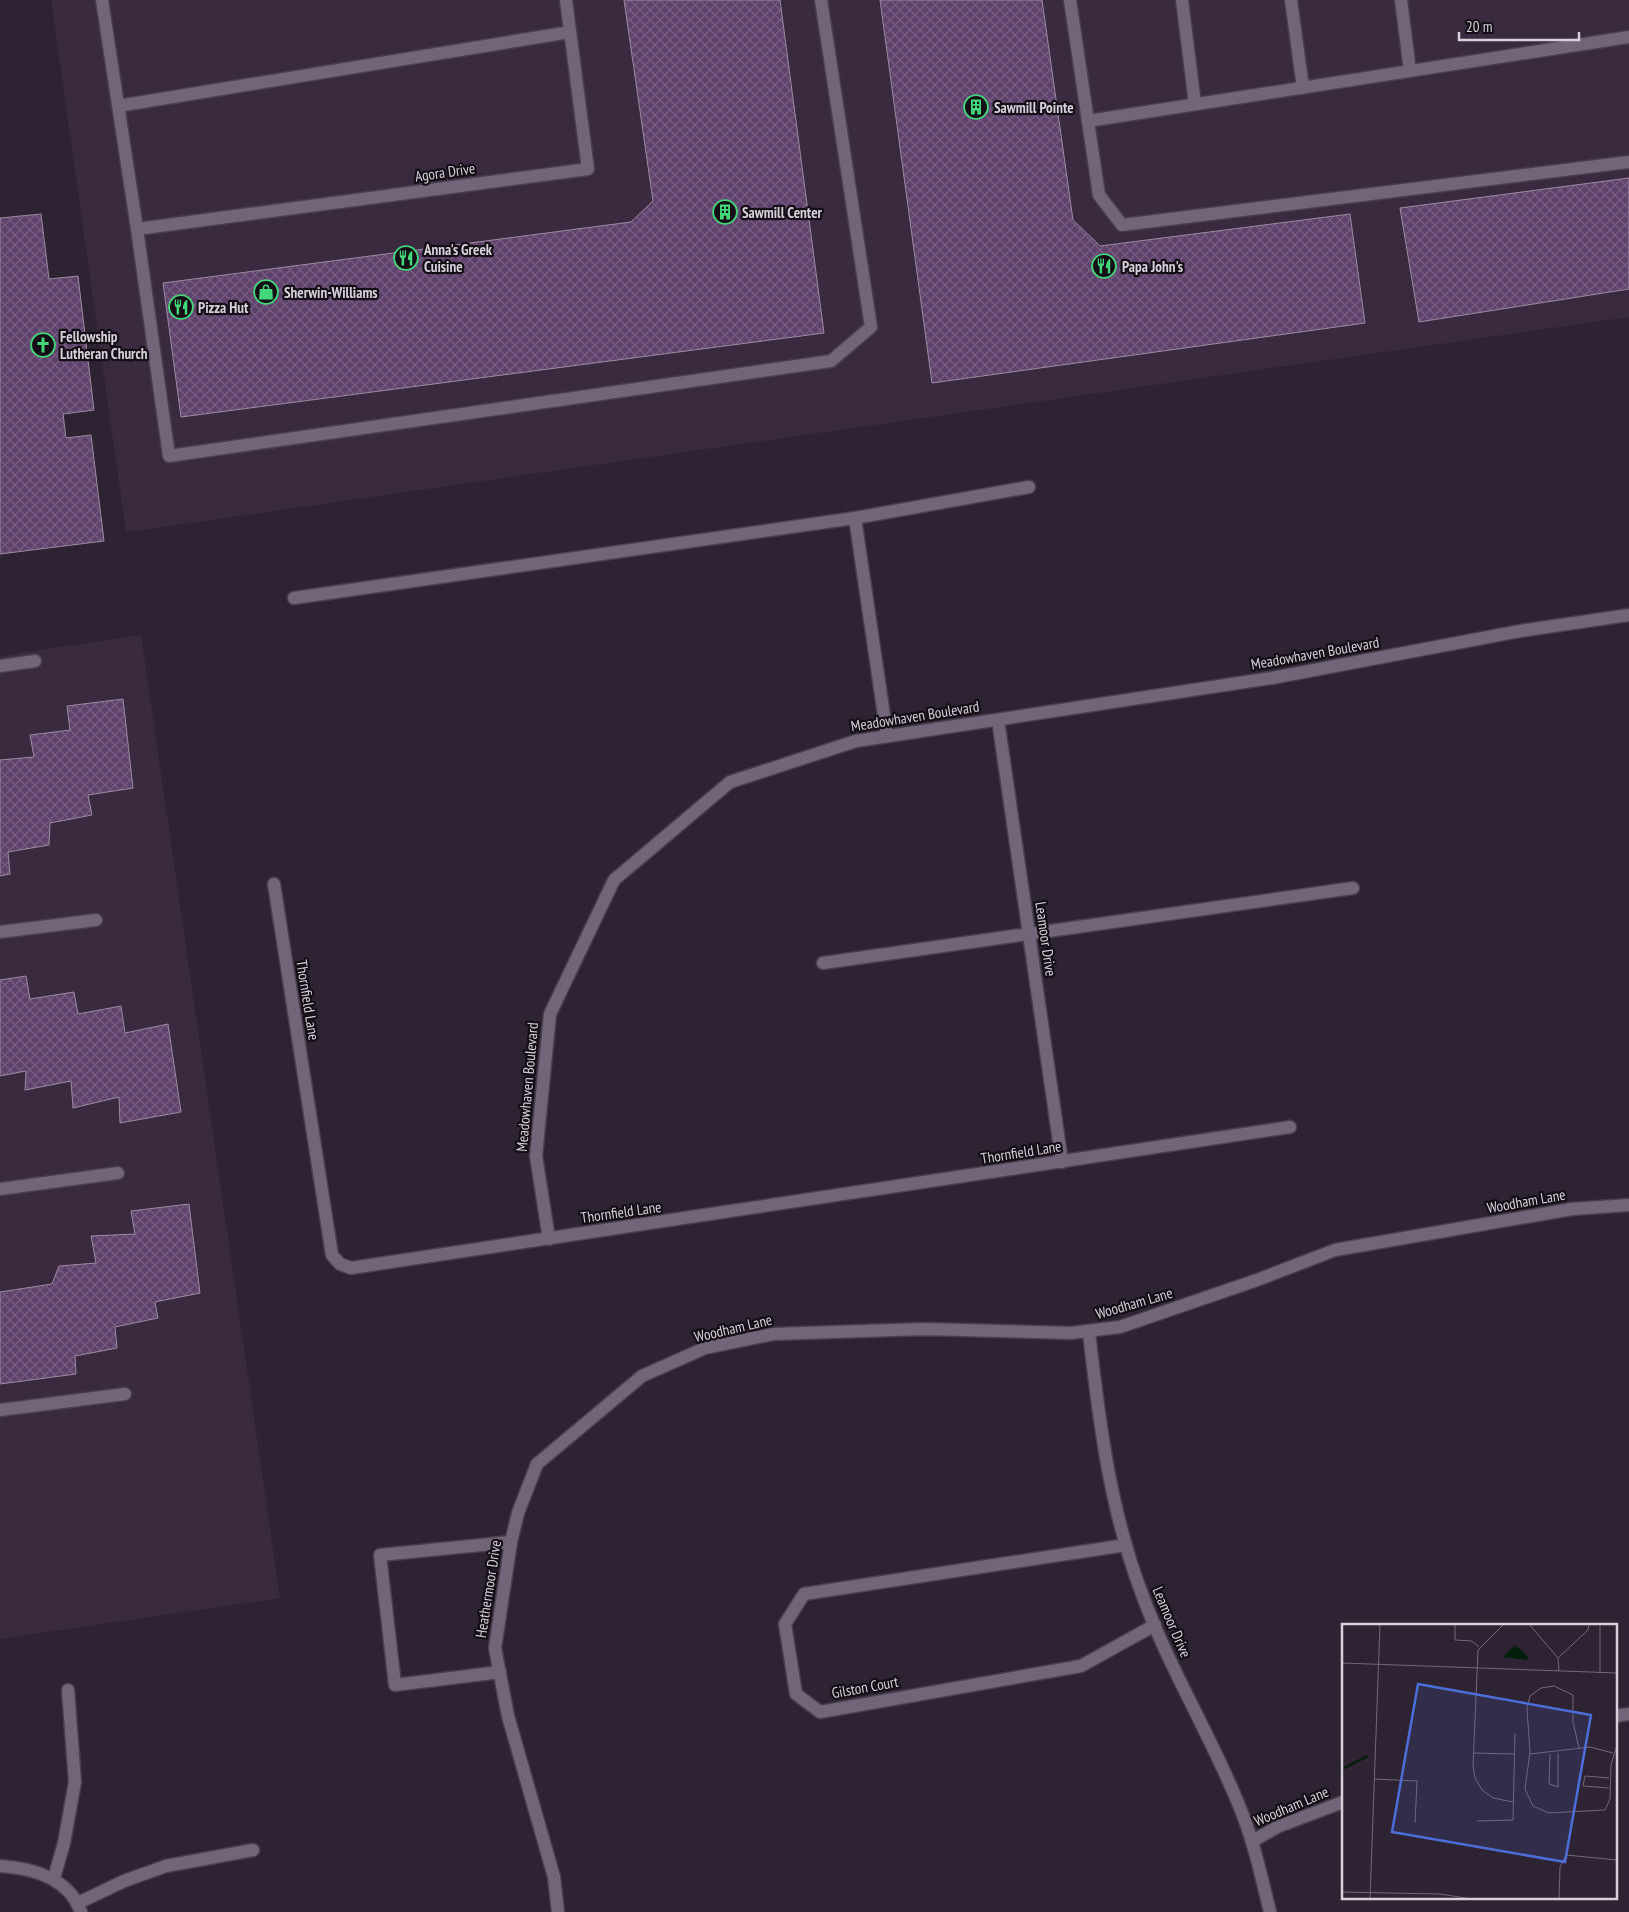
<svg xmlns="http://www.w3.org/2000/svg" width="1629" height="1912" font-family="'PT Sans Narrow',sans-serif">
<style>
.built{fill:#3a2a40}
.building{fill:url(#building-cross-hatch);stroke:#9b8ca1}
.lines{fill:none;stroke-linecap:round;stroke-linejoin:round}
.lane-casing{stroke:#483f4d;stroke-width:15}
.street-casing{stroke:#483f4d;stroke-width:15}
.lane{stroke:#736579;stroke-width:12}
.street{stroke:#736579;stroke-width:12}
.labels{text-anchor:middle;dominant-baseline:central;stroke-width:4.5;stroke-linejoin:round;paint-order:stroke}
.poi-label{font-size:15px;font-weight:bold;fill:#d7cfda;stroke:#140e16;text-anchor:start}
.street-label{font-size:15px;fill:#d7cfda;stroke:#140e16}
.inset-river{fill:none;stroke:#001e08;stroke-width:2.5}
.inset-road{fill:none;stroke:#726876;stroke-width:1}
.view{fill:#4c6ed8;fill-opacity:0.15;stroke:#4c6ed8;stroke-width:2.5}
.inset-edge{fill:none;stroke:#d7cfda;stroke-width:2.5}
</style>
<defs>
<pattern id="building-cross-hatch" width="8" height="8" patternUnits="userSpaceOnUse" patternTransform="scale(1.25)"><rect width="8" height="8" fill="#5f426b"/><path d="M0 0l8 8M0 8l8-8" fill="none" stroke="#755c80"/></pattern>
</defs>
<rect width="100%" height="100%" fill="#2e2333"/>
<g class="built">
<polygon points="51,0 1629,0 1629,317 126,532"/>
<polygon points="141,635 280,1598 0,1639 0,656"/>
</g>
<g class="building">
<polygon points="624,0 780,0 824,333 181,417 163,283 631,222 653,201"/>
<polygon points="880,0 1042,0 1073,220 1100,246 1350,214 1365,323 932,383"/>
<polygon points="1629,178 1629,289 1419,322 1400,208"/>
<polygon points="41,214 49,279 78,276 94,410 63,414 66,438 91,435 104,541 0,554 0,218"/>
<polygon points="123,699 133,788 88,795 92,815 50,823 49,845 8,852 10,874 0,876 0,760 34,757 30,735 70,730 67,706"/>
<polygon points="26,976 30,999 74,992 78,1014 121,1006 125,1033 168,1024 181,1112 120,1123 119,1097 73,1108 71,1081 25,1090 26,1071 0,1076 0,980"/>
<polygon points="189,1204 200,1293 155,1302 158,1318 115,1327 117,1348 75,1356 76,1374 0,1384 0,1292 52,1284 59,1266 96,1263 91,1236 135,1234 131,1211"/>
</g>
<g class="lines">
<g class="lane-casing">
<g id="lane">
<polyline points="102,0 137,229 169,456 831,361 871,327 821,0"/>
<polyline points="1070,0 1099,195 1122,225 1629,162"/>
<polyline points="1182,0 1195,104"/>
<polyline points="1291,0 1303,88"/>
<polyline points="1401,0 1410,71"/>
<polyline points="118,106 570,32"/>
<polyline points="1088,121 1629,37"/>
<polyline points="855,518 1029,487"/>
<polyline points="294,598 855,518 887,736"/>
<polyline points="0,666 35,661"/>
<polyline points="0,932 96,920"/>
<polyline points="823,963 1353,888"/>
<polyline points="0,1189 118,1173"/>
<polyline points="0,1410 125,1394"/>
<polyline points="500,1672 395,1685 380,1555 511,1542"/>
<polyline points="54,1878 64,1843 75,1782 68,1690"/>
<polyline points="78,1903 124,1881 166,1866 253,1850"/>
</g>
</g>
<g class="street-casing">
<g id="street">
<polyline points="137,229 588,169 566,0"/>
<polyline points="998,720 1062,1162"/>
<polyline points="274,884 332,1255 340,1264 351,1268 1290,1127"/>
<polyline points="549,1239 536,1156 550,1014 614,880 730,782 856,741 1272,678 1520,631 1629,615"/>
<path d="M 1089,1332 C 1099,1421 1110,1510 1142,1594 C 1168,1666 1209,1732 1238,1803 C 1253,1838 1261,1875 1270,1912"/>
<polyline points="1126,1545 804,1594 785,1624 796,1694 820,1712 1081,1666 1155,1625"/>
<polyline points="1615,1716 1629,1714"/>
<polyline points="1253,1841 1277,1827 1343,1802"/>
<path d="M 0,1866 C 32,1868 69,1878 81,1912"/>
<polyline points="558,1912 554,1877 508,1716 495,1648 511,1542 518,1513 537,1464 642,1376 705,1348 773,1334 925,1329 1071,1333 1120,1327 1257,1280 1335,1250 1572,1209 1629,1205"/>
</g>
</g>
<use href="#lane" class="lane"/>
<use href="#street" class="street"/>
</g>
<defs>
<g id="building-ring" transform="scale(1.25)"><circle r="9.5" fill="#140e16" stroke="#44d77a" stroke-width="1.5"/><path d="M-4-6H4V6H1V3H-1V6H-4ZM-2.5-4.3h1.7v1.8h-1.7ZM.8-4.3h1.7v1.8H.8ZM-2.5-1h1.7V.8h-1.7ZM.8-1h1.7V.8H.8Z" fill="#44d77a"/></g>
<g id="restaurant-ring" transform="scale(1.25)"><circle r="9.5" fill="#140e16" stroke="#44d77a" stroke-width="1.5"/><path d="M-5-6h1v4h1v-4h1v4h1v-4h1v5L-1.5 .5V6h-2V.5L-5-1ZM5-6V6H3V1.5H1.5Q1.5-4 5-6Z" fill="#44d77a"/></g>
<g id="shop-ring" transform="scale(1.25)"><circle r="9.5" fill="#140e16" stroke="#44d77a" stroke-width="1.5"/><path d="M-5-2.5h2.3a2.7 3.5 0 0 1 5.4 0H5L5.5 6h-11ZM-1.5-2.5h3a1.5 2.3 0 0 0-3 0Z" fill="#44d77a"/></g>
<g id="church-ring" transform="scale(1.25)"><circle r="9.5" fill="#140e16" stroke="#44d77a" stroke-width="1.5"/><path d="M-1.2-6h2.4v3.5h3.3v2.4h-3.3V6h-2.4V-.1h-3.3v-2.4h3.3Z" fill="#44d77a"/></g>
</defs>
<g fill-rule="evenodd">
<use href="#building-ring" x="976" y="107"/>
<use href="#building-ring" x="725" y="212"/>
<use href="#restaurant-ring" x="406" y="258"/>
<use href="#restaurant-ring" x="1104" y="266"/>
<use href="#shop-ring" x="266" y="292"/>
<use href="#restaurant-ring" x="181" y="307"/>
<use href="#church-ring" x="43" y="345"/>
</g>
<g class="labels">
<g class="poi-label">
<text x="994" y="107">Sawmill Pointe</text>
<text x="742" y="212">Sawmill Center</text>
<text x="424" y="249">Anna's Greek<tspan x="424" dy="17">Cuisine</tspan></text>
<text x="1122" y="266">Papa John's</text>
<text x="284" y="292">Sherwin-Williams</text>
<text x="198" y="307">Pizza Hut</text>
<text x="60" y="336">Fellowship<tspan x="60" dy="17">Lutheran Church</tspan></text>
</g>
<g class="street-label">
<text transform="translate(445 172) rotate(-8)">Agora Drive</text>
<text transform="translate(1315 653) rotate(-10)">Meadowhaven Boulevard</text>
<text transform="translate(915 716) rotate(-9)">Meadowhaven Boulevard</text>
<text transform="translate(1046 939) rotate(82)">Leamoor Drive</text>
<text transform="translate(308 1000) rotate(81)">Thornfield Lane</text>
<text transform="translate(527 1087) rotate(-85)">Meadowhaven Boulevard</text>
<text transform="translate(1021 1152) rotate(-9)">Thornfield Lane</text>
<text transform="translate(1526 1201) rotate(-10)">Woodham Lane</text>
<text transform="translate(621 1212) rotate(-8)">Thornfield Lane</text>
<text transform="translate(1134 1303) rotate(-16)">Woodham Lane</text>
<text transform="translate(733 1328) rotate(-13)">Woodham Lane</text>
<text transform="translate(488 1589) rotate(-81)">Heathermoor Drive</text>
<text transform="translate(1172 1622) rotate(67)">Leamoor Drive</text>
<text transform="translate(865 1687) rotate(-10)">Gilston Court</text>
<text transform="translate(1291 1806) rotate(-23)">Woodham Lane</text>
</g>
</g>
<g transform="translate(1342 1624)">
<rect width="275" height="275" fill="#2e2333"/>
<path d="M 173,21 L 185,32 L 186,36 L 161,33 Z" fill="#001e08"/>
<path class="inset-river" d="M 0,145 L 26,132"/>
<path class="inset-road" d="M 113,0 L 113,16 L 130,17 L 137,23M 162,0 L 136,26 L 131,142 L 133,154 L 140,166 L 151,174 L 171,178M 187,0 L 216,34 L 217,47M 258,0 L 258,49M 216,34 L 246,6 L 247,0M 0,39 L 275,49M 237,124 L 231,98 L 231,71 L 212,62 L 199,64 L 188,72 L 185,85 L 188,128 L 183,165 L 191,182 L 207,189 L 263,186 L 268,175 L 269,141 L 275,121M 131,129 L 172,130M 188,130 L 248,123 L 271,129M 208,130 L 207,160 L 216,163 L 216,129M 32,155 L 75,157 L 73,199M 267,164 L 241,162 L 243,152 L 267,154M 135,197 L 171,196 L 173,109M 0,268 L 98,270 L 130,275M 28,275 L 38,0M 217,275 L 218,243 L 224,231 L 275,236"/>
<path class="view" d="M 76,60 L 249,91 L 223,238 L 50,208 Z"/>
<rect width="275" height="275" class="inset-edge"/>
</g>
<path d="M1459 32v8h120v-8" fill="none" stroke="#d7cfda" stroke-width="2.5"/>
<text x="1466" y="32" font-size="15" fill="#d7cfda" stroke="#140e16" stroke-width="4" paint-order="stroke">20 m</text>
</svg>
